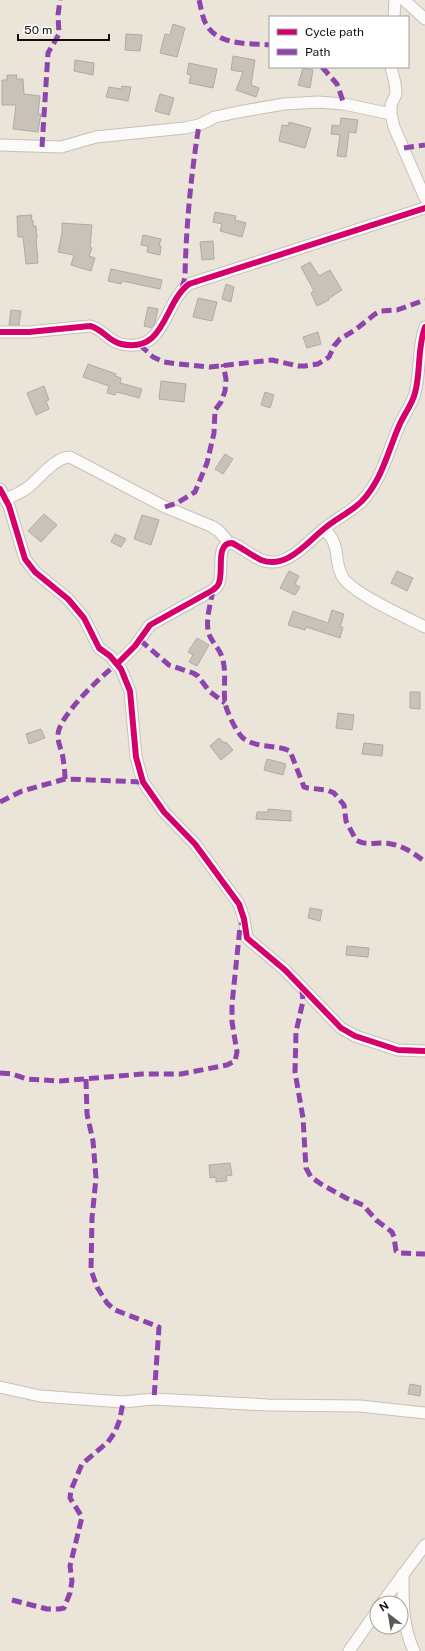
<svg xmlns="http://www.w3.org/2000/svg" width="425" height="1651" font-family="'Public Sans',sans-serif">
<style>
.building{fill:#c8c3ba;stroke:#b0aba3}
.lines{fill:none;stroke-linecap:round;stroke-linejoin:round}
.minor-casing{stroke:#c6c1b8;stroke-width:13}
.minor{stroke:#fcfbf9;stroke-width:11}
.quiet{stroke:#8e44ad;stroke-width:5;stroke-dasharray:10 5;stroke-linecap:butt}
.cycleway-casing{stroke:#fff;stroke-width:8}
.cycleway{stroke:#d6006c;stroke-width:6}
</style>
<rect width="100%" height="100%" fill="#eae4d9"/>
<g class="building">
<polygon points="173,24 185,28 177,57 160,53 165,34 170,35"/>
<polygon points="126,34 142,35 140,51 125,50"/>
<polygon points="233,56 255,60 251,85 259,88 256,97 236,90 243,72 231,70"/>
<polygon points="75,60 94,63 93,75 74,71"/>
<polygon points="189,63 217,69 213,88 189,83 191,75 187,74"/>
<polygon points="303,68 313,70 310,88 298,85"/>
<polygon points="7,75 17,75 16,79 23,79 24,94 40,96 38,114 41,114 38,132 13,129 16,105 2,105 2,80 7,80"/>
<polygon points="122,86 131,87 128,101 106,97 109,87 121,89"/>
<polygon points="160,94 174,98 169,115 155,111"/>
<polygon points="341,118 358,120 356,133 349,132 346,157 337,156 340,135 331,134 332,125 340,126"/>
<polygon points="289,122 311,128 305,148 279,141 282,125 288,126"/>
<polygon points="215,212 236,216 235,220 246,223 242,237 220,231 222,224 213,222"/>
<polygon points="32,215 31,220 33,220 33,226 36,226 37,238 36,238 38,263 26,264 23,237 18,237 17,216"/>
<polygon points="62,223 92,225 90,247 92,248 89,256 95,258 91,271 71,265 74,255 58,252 62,233"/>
<polygon points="143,235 161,239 159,246 161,246 160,255 147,252 148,246 141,245"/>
<polygon points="213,241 214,259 202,260 200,242"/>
<polygon points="310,262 319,276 330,270 342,290 328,299 329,300 317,306 311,293 314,291 301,267"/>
<polygon points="111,269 162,280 160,289 122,281 121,284 108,281"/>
<polygon points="226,284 234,287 231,302 222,299"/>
<polygon points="198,298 217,302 212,321 193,317"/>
<polygon points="148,307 158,309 155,323 152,328 144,326"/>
<polygon points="11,310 21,311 19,325 9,325"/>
<polygon points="318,332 321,344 307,348 303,337"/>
<polygon points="88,364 116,374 115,376 121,378 120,383 142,389 139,398 117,392 115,395 107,393 109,386 83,377"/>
<polygon points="161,381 186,384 184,402 159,399"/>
<polygon points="44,386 49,400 46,401 49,409 36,415 27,393"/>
<polygon points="265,392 274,395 270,408 261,405"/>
<polygon points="225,454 233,459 223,474 215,469"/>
<polygon points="44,514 57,525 41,542 28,531"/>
<polygon points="142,515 159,520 151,545 134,539"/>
<polygon points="115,534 126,539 121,547 111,542"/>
<polygon points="289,571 299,576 295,584 300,587 295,595 280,588"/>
<polygon points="397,571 413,578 407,591 391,583"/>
<polygon points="332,610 344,614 340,627 343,627 340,638 306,627 305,630 288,625 293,611 328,623"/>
<polygon points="197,638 209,645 197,666 189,662 193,655 188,652"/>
<polygon points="410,692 420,692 420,709 410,708"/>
<polygon points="338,713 354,715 352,730 336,728"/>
<polygon points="41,729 45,738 29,744 26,734"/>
<polygon points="219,738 224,743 226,742 233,750 221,760 210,746"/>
<polygon points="364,743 383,745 382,756 362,754"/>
<polygon points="267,759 286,764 283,775 264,770"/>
<polygon points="268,809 291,811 291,821 256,819 257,812 268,812"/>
<polygon points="310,908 322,910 320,921 308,918"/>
<polygon points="347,946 369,948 368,957 346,955"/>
<polygon points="230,1163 232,1175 226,1176 227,1181 216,1182 216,1177 210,1178 209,1165"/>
<polygon points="410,1384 421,1386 420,1396 408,1394"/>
</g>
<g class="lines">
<g class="minor-casing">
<g id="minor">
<polyline points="404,0 425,19"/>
<polyline points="394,17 395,0"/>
<polyline points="391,67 395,83 396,94 391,105 391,114 394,127 425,198"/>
<polyline points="0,145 61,147 96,137 184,128 199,125 215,117 238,112 284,104 318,102 344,104 391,114"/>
<path d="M 0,332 L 29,332 L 90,326 C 103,329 108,341 121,344 C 166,354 163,303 189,284 L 425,208"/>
<polyline points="0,489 9,506 25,559 35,572 68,599 84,618 99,648 110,656 121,669 130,691 136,757 143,782 164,812 195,844 239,904 244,919 247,938 285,970 341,1028 355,1036 398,1050 425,1051"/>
<path d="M 5,499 C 14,496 22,492 30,486 C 40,477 56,457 70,457 L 165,507 L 211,526 L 219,531 L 229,543"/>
<path d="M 324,529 C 327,532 331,536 333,541 C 339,553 335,563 342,576 C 351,593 406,617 425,627"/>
<path d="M 117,664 L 135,646 L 150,625 L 213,590 C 215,588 217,587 218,585 C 225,574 214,543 232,543 C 242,548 251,555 261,560 C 287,570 307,542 325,528 C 337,518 351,512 362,501 C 382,480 388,451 399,426 C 404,414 412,405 415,393 C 421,371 417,349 425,327"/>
<polyline points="0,1387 40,1396 123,1402 154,1399 268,1405 360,1406 425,1413"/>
<path d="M 403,1574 C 403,1601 402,1626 414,1651"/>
<polyline points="382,1603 425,1545"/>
<polyline points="349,1651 377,1611"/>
</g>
</g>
<use href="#minor" class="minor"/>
<g class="quiet">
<path d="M 199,0 C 201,7 202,17 206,24 C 218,46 248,43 270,45"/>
<polyline points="322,67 337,84 344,104"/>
<polyline points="42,147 48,53 59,34 58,15 60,0"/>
<polyline points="404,148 425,145"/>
<path d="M 182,288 L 185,277 C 186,226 191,175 199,125"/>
<polyline points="140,345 153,357 164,362 178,364 210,367 272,360 298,366 305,366 318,364 329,357 334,346 340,339 355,330 375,314 381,311 397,310 425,300"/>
<polyline points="165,507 177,503 195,492 207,463 214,433 215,410 221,402 225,391 226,379 223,364"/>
<path d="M 213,590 C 211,602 206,617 208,630 C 209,640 219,647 222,657 C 227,672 223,688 225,703 C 227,712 236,732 243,738 C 257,749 276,744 290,751 L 304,787 L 308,788 L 327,790 L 334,793 L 344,805 L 346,821 L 356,840 C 368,847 379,841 391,844 C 404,846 415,854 425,862"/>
<polyline points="140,640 169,665 193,673 198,676 209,691 225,703"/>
<path d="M 65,779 C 65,772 64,765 63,758 C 62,750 57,742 58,734 C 59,716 102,675 117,664"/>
<polyline points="0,802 22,791 65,779 143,782"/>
<polyline points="302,989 303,1001 296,1032 295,1072 303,1118 306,1168 311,1177 321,1184 346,1198 363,1205 376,1220 392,1232 394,1237 396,1251 401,1253 425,1254"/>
<polyline points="0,1073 12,1074 27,1079 60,1081 142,1074 181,1074 227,1065 235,1061 237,1052 232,1022 232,1004 240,927 242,923"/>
<polyline points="86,1079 87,1114 93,1141 96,1178 92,1218 91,1270 97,1287 107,1303 115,1310 159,1327 154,1399"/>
<polyline points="12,1600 47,1609 59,1609 64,1608 70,1593 72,1581 70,1566 82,1517 70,1498 71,1490 82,1464 108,1442 115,1432 120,1419 123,1402"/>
</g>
<g class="cycleway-casing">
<g id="cycleway">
<path d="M 0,332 L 29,332 L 90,326 C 103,329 108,341 121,344 C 166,354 163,303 189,284 L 425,208"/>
<polyline points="0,489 9,506 25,559 35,572 68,599 84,618 99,648 110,656 121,669 130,691 136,757 143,782 164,812 195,844 239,904 244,919 247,938 285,970 341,1028 355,1036 398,1050 425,1051"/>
<path d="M 117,664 L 135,646 L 150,625 L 213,590 C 215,588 217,587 218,585 C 225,574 214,543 232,543 C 242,548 251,555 261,560 C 287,570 307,542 325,528 C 337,518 351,512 362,501 C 382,480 388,451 399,426 C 404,414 412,405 415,393 C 421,371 417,349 425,327"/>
</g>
</g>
<use href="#cycleway" class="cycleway"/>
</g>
<rect x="269" y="16" width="140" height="52" fill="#ffffff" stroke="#a09f9c"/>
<rect x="277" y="29" width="20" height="6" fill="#d6006c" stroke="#a09f9c"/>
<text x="305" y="36" font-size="12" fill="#120f08">Cycle path</text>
<rect x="277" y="49" width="20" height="6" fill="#8e44ad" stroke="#a09f9c"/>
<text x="305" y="56" font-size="12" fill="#120f08">Path</text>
<g transform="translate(389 1615) rotate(329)"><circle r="19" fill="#ffffff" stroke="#a09f9c"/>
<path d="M0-3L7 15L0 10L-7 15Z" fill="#5e5a51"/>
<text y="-6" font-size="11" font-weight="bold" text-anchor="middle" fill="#120f08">N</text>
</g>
<path d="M18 34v6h91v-6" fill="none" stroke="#120f08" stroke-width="2"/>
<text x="24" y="34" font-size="12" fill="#120f08" stroke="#ffffff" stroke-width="3" paint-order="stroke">50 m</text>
</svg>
